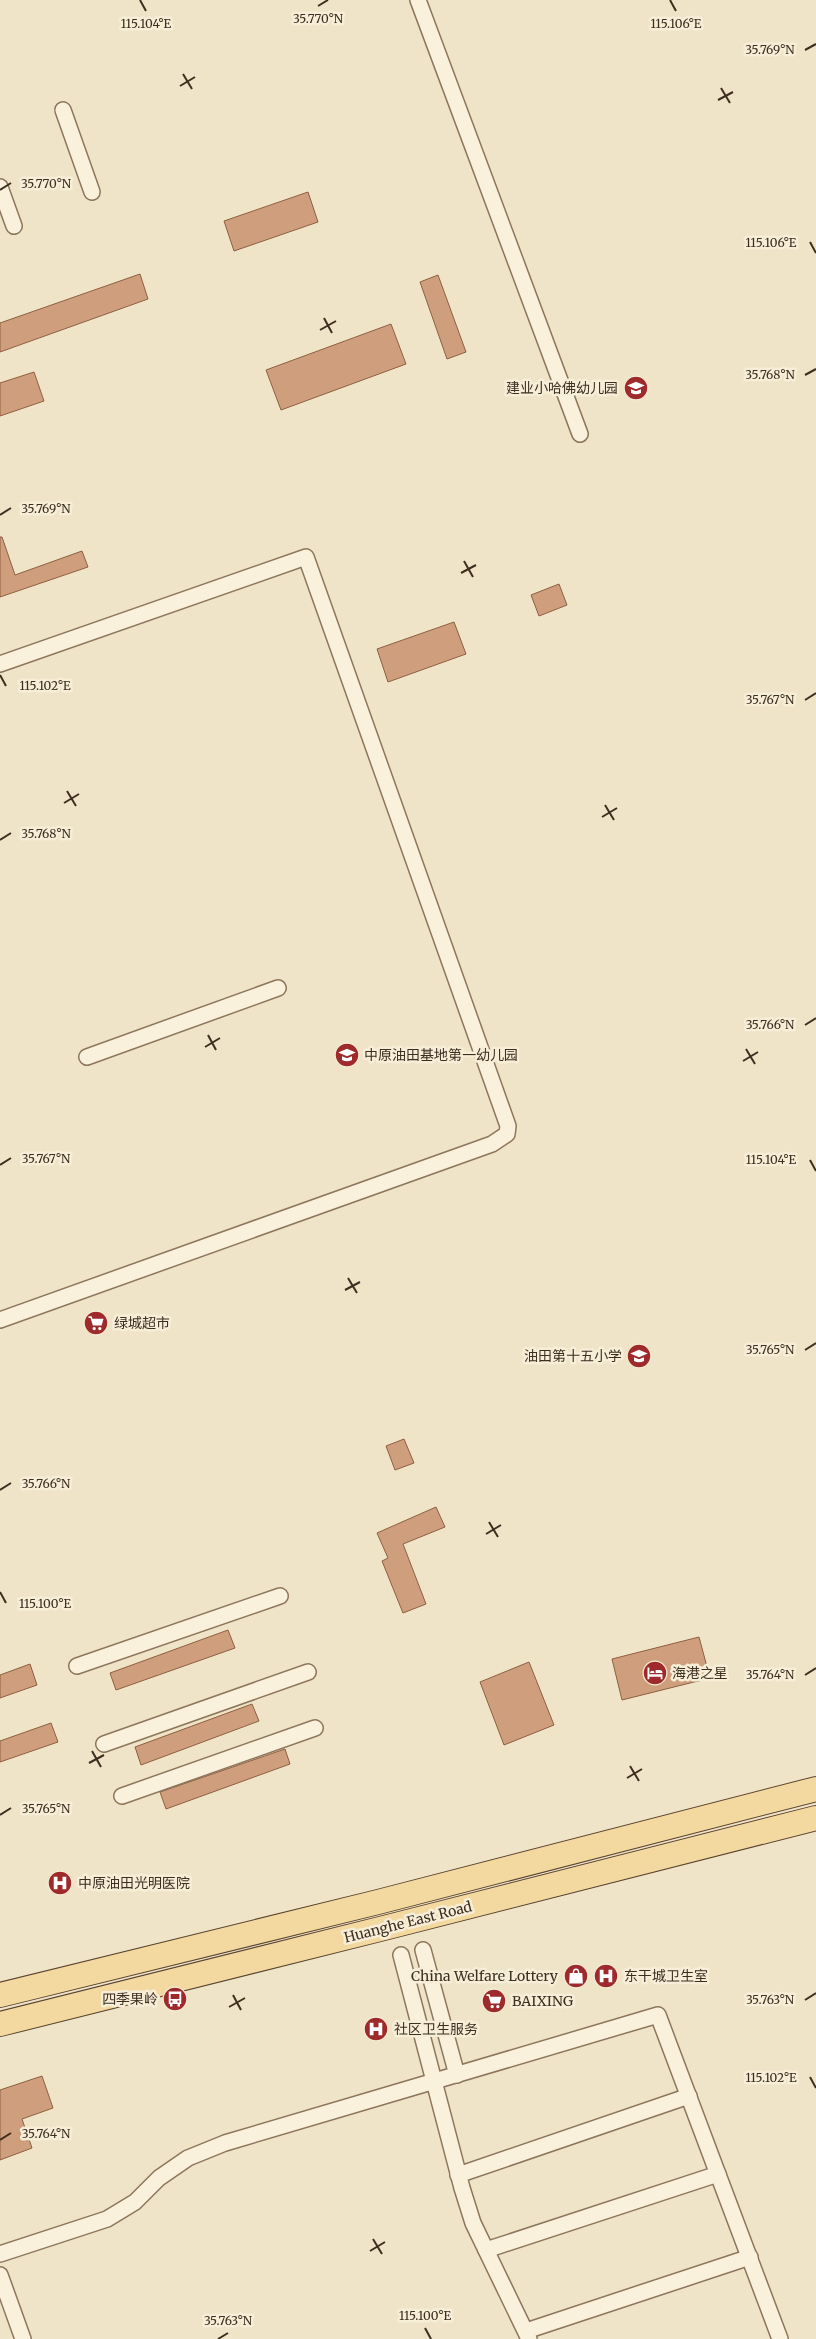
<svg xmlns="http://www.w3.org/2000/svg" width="816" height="2339" font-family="Merriweather,'Noto Sans SC',serif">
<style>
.building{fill:#cf9f7d;stroke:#8d5f41}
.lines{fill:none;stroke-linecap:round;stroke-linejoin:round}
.minor-casing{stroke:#8d765c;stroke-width:18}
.primary-casing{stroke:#5b4430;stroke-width:26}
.minor{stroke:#faf1dc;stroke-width:15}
.primary{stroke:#f3d9a0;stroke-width:24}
.ticks{fill:none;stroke:#3d2e20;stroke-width:2}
.labels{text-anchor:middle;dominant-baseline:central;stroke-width:5;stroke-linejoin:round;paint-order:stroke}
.poi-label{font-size:14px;fill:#3d2e20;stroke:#f7eed8;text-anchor:start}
.street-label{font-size:14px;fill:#3d2e20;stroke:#f7eed8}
.ticks-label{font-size:12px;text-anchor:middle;fill:#3d2e20;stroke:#f7eed8;stroke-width:5;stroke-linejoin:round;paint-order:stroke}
</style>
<rect width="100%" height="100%" fill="#f0e4c8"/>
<g class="building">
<polygon points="308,192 318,222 234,251 224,221"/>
<polygon points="140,274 148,299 0,352 0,323"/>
<polygon points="438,275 466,352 447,359 420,282"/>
<polygon points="391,324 406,364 281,410 266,370"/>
<polygon points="34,372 44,401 0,416 0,383"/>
<polygon points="0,537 2,537 15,575 82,551 88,567 0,597"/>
<polygon points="559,584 567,605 539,616 531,595"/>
<polygon points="454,622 466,654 388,682 377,649"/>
<polygon points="404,1439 414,1463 395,1470 386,1446"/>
<polygon points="436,1507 445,1527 403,1544 426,1604 403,1613 382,1561 388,1558 377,1533"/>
<polygon points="228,1630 235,1648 116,1690 110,1673"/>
<polygon points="699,1637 710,1678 622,1700 612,1659"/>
<polygon points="529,1662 554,1725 504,1745 480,1682"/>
<polygon points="30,1664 37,1685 0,1698 0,1675"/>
<polygon points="252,1704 259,1721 141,1765 135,1747"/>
<polygon points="51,1723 58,1742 0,1762 0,1741"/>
<polygon points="285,1749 290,1764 166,1809 160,1792"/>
<polygon points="42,2076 53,2108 22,2119 32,2148 0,2160 0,2090"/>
</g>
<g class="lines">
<g class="minor-casing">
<g id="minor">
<polyline points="418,0 580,434"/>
<polyline points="63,110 92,192"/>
<polyline points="0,187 14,226"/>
<polyline points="0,664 306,557 508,1126 507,1134 492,1144 0,1320"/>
<polyline points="87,1057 278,988"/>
<polyline points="77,1666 280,1596"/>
<polyline points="104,1744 308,1672"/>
<polyline points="122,1796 315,1728"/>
<polyline points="423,1950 457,2075"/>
<polyline points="401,1955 462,2188 473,2223 529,2339"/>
<polyline points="458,2175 689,2096"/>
<polyline points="486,2250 718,2174"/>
<polyline points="0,2254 107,2219 135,2202 159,2178 188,2158 225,2143 658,2015 780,2339"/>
<polyline points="0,2275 23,2339"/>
<polyline points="526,2331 750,2257"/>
</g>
</g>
<g class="primary-casing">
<g id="primary">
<polyline points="0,1995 378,1902 816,1789"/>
<polyline points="0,2024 384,1928 816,1818"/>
</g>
</g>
<use href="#minor" class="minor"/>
<use href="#primary" class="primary"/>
</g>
<path class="ticks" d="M 140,0 L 146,11M 670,0 L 676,11M 318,6 L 328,0M 805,50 L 816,44M 183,74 L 192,89M 180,86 L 195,77M 721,88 L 730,103M 718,100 L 733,92M 0,190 L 11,183M 810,242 L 816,253M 324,318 L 332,333M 320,330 L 336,321M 805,375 L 816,369M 0,515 L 11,508M 464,561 L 473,577M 461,573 L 476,565M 0,675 L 6,686M 805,700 L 816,693M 67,791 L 76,806M 64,803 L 79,794M 605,805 L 614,820M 602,817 L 617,808M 0,840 L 11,833M 805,1025 L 816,1018M 208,1035 L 216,1050M 205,1047 L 220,1038M 746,1049 L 755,1064M 743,1061 L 758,1052M 810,1160 L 816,1171M 0,1165 L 11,1158M 348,1278 L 357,1293M 345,1290 L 360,1282M 805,1350 L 816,1343M 0,1490 L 11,1483M 489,1522 L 498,1537M 486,1534 L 501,1525M 0,1592 L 6,1603M 805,1675 L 816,1668M 92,1751 L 101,1767M 89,1763 L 104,1755M 630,1766 L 639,1781M 627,1778 L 642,1769M 0,1815 L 11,1808M 233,1995 L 241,2010M 805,2000 L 816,1993M 229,2007 L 245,1998M 810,2077 L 816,2088M 0,2140 L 11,2133M 373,2239 L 382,2254M 370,2251 L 385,2242M 425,2328 L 431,2339M 218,2339 L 228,2333"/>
<defs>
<g id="school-disc" transform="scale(1.25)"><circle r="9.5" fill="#9e2a2b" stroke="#f7eed8"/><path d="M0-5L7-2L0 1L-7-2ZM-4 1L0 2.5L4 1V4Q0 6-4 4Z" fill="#fff"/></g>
<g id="supermarket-disc" transform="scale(1.25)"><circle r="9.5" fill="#9e2a2b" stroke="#f7eed8"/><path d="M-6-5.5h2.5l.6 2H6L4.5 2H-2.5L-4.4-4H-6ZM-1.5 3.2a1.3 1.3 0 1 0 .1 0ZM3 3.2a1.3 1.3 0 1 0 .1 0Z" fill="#fff"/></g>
<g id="hotel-disc" transform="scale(1.25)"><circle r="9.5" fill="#9e2a2b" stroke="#f7eed8"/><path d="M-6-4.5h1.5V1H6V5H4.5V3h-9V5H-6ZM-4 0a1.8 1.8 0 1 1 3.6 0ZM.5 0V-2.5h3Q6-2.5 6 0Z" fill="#fff"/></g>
<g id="hospital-disc" transform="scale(1.25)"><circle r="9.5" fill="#9e2a2b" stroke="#f7eed8"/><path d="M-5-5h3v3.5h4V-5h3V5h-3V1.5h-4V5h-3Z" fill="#fff"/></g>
<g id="shop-disc" transform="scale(1.25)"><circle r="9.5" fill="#9e2a2b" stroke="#f7eed8"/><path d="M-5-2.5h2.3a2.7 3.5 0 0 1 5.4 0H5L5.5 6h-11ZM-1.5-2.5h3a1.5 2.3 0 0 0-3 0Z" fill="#fff"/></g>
<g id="bus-disc" transform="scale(1.25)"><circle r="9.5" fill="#9e2a2b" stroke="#f7eed8"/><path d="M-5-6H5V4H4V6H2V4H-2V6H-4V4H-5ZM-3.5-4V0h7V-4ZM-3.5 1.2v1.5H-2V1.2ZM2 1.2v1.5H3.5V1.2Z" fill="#fff"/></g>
</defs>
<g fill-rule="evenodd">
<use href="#school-disc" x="636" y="388"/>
<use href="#school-disc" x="347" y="1055"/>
<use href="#supermarket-disc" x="96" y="1323"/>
<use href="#school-disc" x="639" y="1356"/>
<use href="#hotel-disc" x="655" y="1673"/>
<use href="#hospital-disc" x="60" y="1883"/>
<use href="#shop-disc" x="576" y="1976"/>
<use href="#hospital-disc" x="606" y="1976"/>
<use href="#bus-disc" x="175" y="1999"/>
<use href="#supermarket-disc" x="494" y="2001"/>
<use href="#hospital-disc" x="376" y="2029"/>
</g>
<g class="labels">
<g class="poi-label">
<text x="618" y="388" text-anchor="end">建业小哈佛幼儿园</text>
<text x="364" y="1055">中原油田基地第一幼儿园</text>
<text x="114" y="1323">绿城超市</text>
<text x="622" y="1356" text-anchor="end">油田第十五小学</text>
<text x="672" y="1673">海港之星</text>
<text x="78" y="1883">中原油田光明医院</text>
<text x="558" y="1976" text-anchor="end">China Welfare Lottery</text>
<text x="624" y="1976">东干城卫生室</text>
<text x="158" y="1999" text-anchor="end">四季果岭</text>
<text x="512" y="2001">BAIXING</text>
<text x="394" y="2029">社区卫生服务</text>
</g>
<g class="street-label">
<text transform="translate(408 1922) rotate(-14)">Huanghe East Road</text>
</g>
</g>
<g class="ticks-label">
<text x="318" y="23">35.770°N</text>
<text x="676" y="28">115.106°E</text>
<text x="146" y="28">115.104°E</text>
<text x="770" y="54">35.769°N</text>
<text x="46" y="188">35.770°N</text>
<text x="771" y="247">115.106°E</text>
<text x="770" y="379">35.768°N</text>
<text x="46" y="513">35.769°N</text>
<text x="45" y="690">115.102°E</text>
<text x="770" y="704">35.767°N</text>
<text x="46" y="838">35.768°N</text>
<text x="770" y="1029">35.766°N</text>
<text x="46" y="1163">35.767°N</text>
<text x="771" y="1164">115.104°E</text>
<text x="770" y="1354">35.765°N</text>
<text x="46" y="1488">35.766°N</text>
<text x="45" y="1608">115.100°E</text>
<text x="770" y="1679">35.764°N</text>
<text x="46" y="1813">35.765°N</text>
<text x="770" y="2004">35.763°N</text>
<text x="771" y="2082">115.102°E</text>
<text x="46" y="2138">35.764°N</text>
<text x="425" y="2320">115.100°E</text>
<text x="228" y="2325">35.763°N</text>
</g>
</svg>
